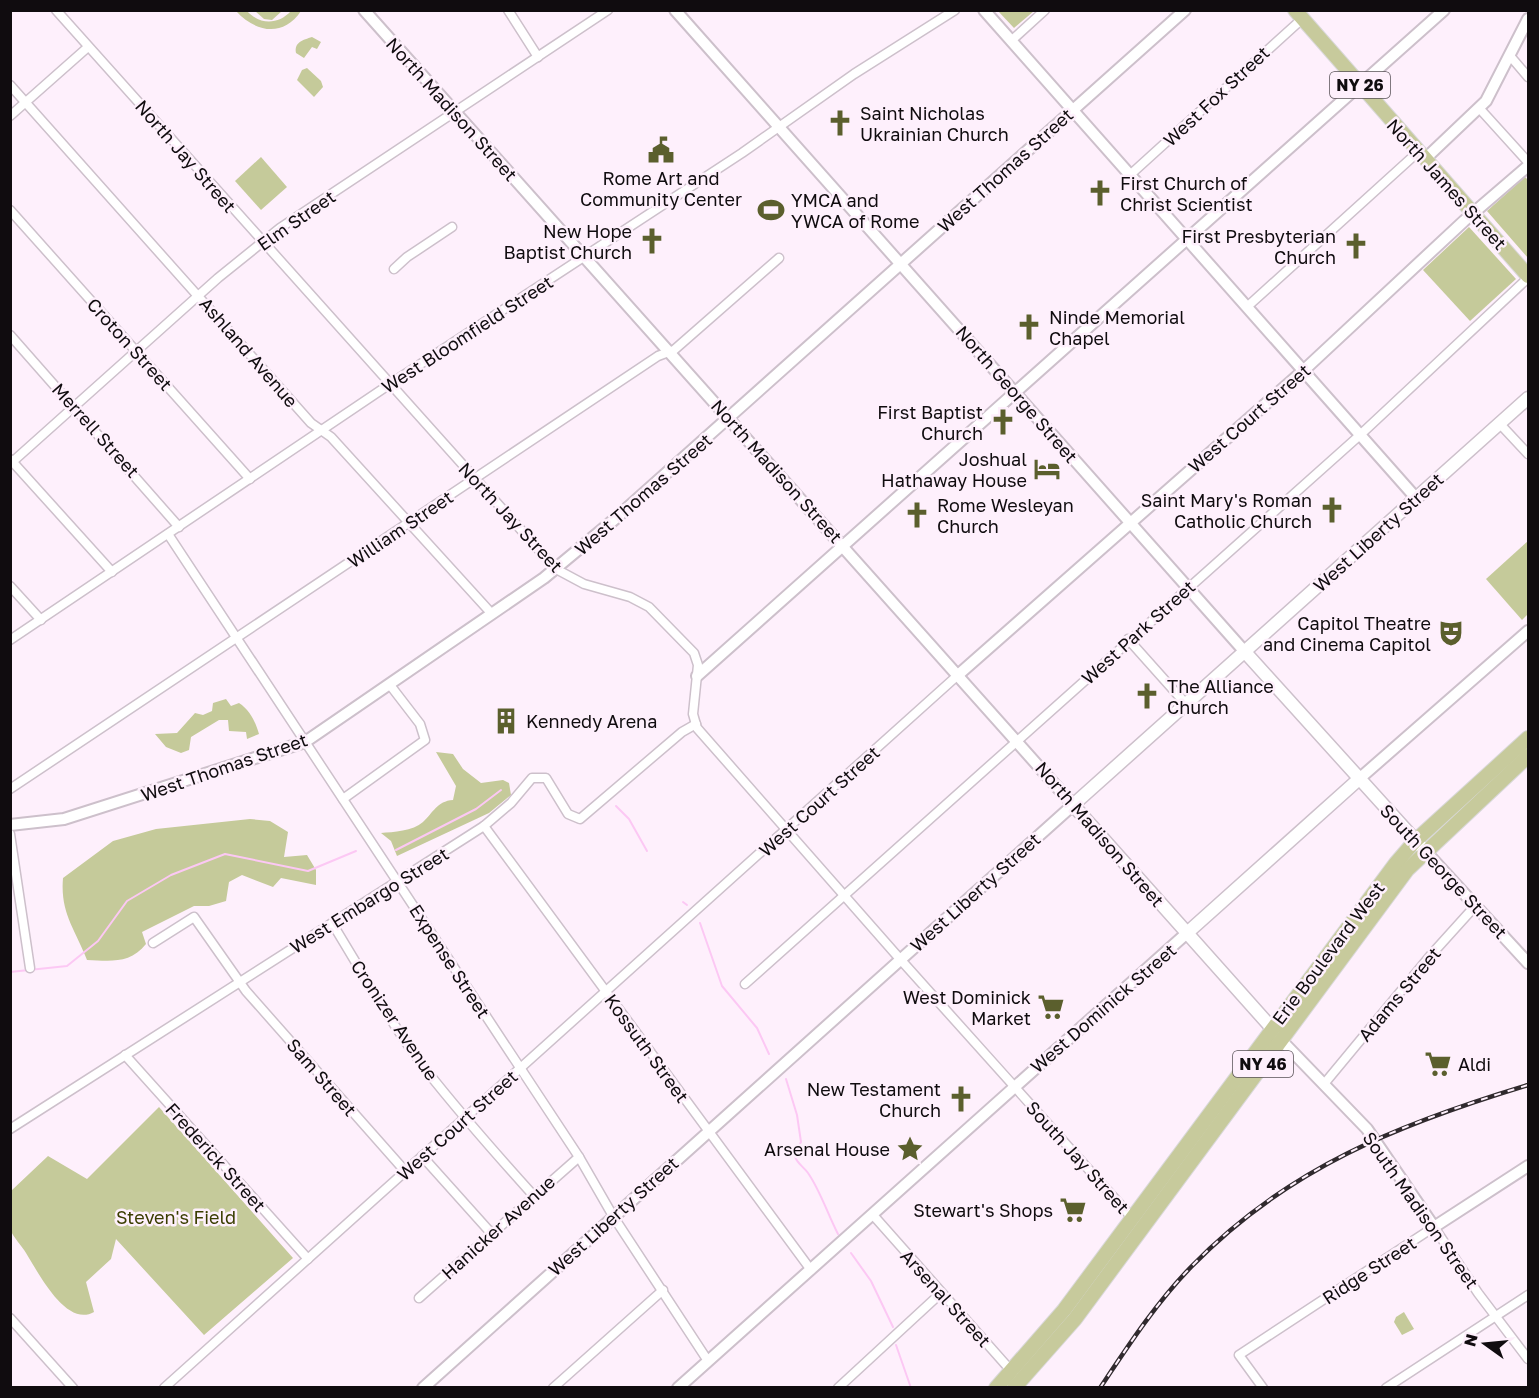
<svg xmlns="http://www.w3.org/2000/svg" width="1539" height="1398" font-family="'Golos Text',sans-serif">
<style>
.green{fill:#c5ca9a}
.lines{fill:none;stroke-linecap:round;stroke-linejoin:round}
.stream{stroke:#fcc8f4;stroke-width:2}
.minor-casing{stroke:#cdc0cb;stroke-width:11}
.tertiary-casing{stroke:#cdc0cb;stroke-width:14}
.secondary-casing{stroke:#cdc0cb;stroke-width:15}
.primary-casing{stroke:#d9d8d9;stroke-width:16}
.minor{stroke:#fff;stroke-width:8}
.tertiary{stroke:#fff;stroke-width:10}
.secondary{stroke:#fff;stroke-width:12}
.primary{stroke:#c7ca9c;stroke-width:14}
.rail-casing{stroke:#302a2e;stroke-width:4.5}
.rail{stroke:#fef0fc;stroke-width:2;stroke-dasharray:7;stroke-linecap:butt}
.labels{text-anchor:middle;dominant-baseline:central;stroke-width:5;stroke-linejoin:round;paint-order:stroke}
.shield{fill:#fef0fc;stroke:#575056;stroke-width:1.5}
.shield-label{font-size:16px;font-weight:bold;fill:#100c0f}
.street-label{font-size:18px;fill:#100c0f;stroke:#fef0fc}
.poi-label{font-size:18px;fill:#100c0f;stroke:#fef0fc;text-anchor:end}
.park-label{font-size:18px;fill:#3a3d00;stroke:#fef0fc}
</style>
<rect width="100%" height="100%" fill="#fef0fc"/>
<g class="green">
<path d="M 236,11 L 247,11 C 260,25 278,25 291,11 L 301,11 C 283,38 255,32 236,11 Z"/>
<polygon points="255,11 282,11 272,20 264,19"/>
<polygon points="998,11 1034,11 1014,28"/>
<path d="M 312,37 L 321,42 L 317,49 L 312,47 L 304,58 L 296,53 C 294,42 303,40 312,37 Z"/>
<polygon points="307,68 321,81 323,87 314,97 297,80 302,70"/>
<polygon points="261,157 287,187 261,210 235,181"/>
<polygon points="1525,177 1528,180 1528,258 1487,211"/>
<polygon points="1469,227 1516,279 1470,321 1423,270"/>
<polygon points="1528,541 1528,614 1522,620 1486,579"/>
<path d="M 226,699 L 231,706 L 239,703 C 250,710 256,723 259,734 L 247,739 L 246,732 L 229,731 L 228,720 L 219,720 L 191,737 L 189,750 L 181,753 L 166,747 L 155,734 L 177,733 L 195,713 L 203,715 L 212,711 L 213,703 Z"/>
<path d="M 436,752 L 453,754 L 463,769 L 481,783 L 503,780 L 509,783 L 511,795 L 489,813 L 397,856 L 391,841 L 381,833 C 393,832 413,831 423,822 C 433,813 437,801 453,800 L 456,786 Z"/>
<path d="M 250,819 L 270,821 L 288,832 L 284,857 L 307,855 L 316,870 L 316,885 L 281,878 L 273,887 L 242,875 L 229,882 L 226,901 L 209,906 L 194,906 L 142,932 L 146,944 C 130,964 111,961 87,960 C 75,929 60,913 63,878 L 113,841 L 156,829 Z"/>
<path d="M 159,1107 L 293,1258 L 204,1335 L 116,1239 L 111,1259 L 86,1282 L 94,1312 C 66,1328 38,1272 26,1253 C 22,1246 13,1237 10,1229 C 8,1218 10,1202 11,1191 L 48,1156 L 87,1179 Z"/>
<polygon points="1404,1312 1414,1329 1402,1335 1394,1322 1396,1317"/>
</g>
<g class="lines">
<g class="stream">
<polyline points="616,806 629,819 647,851"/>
<polyline points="396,850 476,809 501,790"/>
<polyline points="683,902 687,905"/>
<polyline points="700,923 722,986 757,1028 769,1054"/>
<polyline points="10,972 67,966 98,941 127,901 171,875 225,854 308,871 356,851"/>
<path d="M 786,1079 L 797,1115 L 801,1142 L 794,1154 C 796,1163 803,1166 808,1173 C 820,1190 828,1215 838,1234"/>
<polyline points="851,1253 871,1281 893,1327"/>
<polyline points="896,1345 911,1388"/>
</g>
<g class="minor-casing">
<g id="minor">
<polyline points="56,10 556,569 584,584 630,597 649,607 694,653 698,665 693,714 697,728 900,959 1134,1220"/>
<polyline points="508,10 538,57"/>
<polyline points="1011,41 1045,10"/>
<polyline points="1511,57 1528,77"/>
<polyline points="10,85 311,423 331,437 492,614"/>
<polyline points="1480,109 1528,162"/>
<polyline points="10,116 88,47"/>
<polyline points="1131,174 1302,19"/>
<polyline points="10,210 250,479"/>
<polyline points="394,269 407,257 452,227"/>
<polyline points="1248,306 1418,152"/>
<polyline points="10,335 179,527"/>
<polyline points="1500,424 1528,454"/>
<polyline points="10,459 112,572"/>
<polyline points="10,464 218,278 280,228 608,10"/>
<polyline points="168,534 579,1157 613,1216 708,1361"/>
<polyline points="10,586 41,620"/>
<polyline points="1128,639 1186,704"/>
<polyline points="10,640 390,384 742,153 854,74 955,10"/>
<polyline points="10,789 658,356 674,350 779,258"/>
<polyline points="343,799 425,740 420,724 390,685"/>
<polyline points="484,826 811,1270"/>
<polyline points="10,834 30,968"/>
<path d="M 332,923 C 362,972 391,1024 426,1070 C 460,1113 496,1154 533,1195"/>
<polyline points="153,943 194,917 246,991 405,1171"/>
<polyline points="745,984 1360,435 1528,278"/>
<polyline points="125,1055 308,1259"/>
<polyline points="1324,1084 1430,956 1476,905"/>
<polyline points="10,1129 484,826 511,803 532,778 546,778 568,814 580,819 682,732 696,724"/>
<polyline points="422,1156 491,1233"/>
<polyline points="873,1215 1014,1374"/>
<polyline points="419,1298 579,1157"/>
<polyline points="10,1318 73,1388"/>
<polyline points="164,1388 958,675"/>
<polyline points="553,1388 663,1290"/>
<polyline points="838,1388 941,1293"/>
<polyline points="1263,1388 1239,1355 1434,1227 1478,1293 1528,1359"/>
<polyline points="1386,1388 1528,1295"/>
</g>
</g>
<g class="tertiary-casing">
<g id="tertiary">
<polyline points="364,10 1073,805 423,1388"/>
<polyline points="675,10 1245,652"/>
<polyline points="984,10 1416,498"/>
<polyline points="1425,159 1486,101 1528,19"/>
<polyline points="958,675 1303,371 1464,221 1528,166"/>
<polyline points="697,676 1444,10"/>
<polyline points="1359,779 1528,631"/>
<polyline points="10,825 64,819 305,742 544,578 615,519 1185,10"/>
<polyline points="1425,851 1528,963"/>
<polyline points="1281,1040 1367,1129 1434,1227 1528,1166"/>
<polyline points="678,1388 1187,933"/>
</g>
</g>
<g class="secondary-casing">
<g id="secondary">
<polyline points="1245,652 1425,851"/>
<polyline points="1187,933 1359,779"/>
<polyline points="1278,1035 1073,805 1528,398"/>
</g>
</g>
<g class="primary-casing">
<g id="primary">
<polyline points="1295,10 1528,276"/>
<polyline points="996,1388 1064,1310 1396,863 1415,841 1528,738"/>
<polyline points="1014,1388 1075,1319 1407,870 1528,756"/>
</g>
</g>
<use href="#minor" class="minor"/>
<use href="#tertiary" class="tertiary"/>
<use href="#secondary" class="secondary"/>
<use href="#primary" class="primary"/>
<g class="rail-casing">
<path id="rail" d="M 1100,1388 C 1128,1346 1156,1303 1191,1267 C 1287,1168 1399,1124 1528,1085"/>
</g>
<use href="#rail" class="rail"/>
</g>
<defs>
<g id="church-bare" transform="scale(2.07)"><path d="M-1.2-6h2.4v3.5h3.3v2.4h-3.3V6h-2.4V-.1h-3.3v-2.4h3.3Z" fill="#5b5f2d" stroke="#fef0fc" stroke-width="2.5" paint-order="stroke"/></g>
<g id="civic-bare" transform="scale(2.07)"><path d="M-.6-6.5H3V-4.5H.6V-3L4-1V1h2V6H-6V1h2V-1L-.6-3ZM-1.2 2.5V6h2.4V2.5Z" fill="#5b5f2d" stroke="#fef0fc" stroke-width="2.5" paint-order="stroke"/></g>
<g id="stadium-bare" transform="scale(2.07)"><path d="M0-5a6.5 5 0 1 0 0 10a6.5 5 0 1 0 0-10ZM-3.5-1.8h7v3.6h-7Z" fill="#5b5f2d" stroke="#fef0fc" stroke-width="2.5" paint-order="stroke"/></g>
<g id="hotel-bare" transform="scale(2.07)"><path d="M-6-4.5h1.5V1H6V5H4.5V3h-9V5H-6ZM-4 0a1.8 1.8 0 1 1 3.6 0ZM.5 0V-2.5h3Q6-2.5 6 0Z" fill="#5b5f2d" stroke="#fef0fc" stroke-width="2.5" paint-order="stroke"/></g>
<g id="theatre-bare" transform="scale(2.07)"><path d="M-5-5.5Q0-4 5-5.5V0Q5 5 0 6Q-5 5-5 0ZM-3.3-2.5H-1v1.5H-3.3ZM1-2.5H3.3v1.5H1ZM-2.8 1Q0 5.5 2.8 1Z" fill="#5b5f2d" stroke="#fef0fc" stroke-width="2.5" paint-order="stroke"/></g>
<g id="building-bare" transform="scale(2.07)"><path d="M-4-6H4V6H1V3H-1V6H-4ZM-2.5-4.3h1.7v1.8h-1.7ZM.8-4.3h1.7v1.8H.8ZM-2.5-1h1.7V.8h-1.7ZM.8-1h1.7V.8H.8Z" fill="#5b5f2d" stroke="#fef0fc" stroke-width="2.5" paint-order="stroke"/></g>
<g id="supermarket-bare" transform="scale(2.07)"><path d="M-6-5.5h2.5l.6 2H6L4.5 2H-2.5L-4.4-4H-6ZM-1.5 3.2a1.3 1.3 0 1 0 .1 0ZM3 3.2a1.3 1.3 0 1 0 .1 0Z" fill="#5b5f2d" stroke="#fef0fc" stroke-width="2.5" paint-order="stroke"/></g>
<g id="sight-bare" transform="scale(2.07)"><path d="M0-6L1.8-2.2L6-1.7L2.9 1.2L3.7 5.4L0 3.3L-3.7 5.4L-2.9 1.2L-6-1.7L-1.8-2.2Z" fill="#5b5f2d" stroke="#fef0fc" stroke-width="2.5" paint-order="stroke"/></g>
</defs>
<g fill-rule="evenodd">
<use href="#church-bare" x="840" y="123"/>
<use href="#civic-bare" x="661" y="150"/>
<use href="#church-bare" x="1100" y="193"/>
<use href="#stadium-bare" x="771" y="210"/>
<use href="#church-bare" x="652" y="241"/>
<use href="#church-bare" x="1356" y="246"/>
<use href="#church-bare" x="1029" y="327"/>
<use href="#church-bare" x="1003" y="422"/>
<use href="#hotel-bare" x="1047" y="469"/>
<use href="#church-bare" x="1332" y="510"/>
<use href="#church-bare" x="917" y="515"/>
<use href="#theatre-bare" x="1451" y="633"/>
<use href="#church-bare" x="1147" y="696"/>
<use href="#building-bare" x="506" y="721"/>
<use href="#supermarket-bare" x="1051" y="1007"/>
<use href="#supermarket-bare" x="1438" y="1064"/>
<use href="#church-bare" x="961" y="1099"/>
<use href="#sight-bare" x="910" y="1149"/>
<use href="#supermarket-bare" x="1073" y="1210"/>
</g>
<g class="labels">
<g class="shield">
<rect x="1330" y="72" width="60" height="26" rx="4.5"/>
<rect x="1233" y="1051" width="60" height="26" rx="4.5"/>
</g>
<g class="shield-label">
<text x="1360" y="85">NY 26</text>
<text x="1263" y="1064">NY 46</text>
</g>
<g class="street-label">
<text transform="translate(1216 96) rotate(-43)">West Fox Street</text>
<text transform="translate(452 109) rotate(48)">North Madison Street</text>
<text transform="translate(186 156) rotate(49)">North Jay Street</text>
<text transform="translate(1005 170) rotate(-42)">West Thomas Street</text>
<text transform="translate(1447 184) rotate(48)">North James Street</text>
<text transform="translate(296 220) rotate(-35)">Elm Street</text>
<text transform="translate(467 334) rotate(-33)">West Bloomfield Street</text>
<text transform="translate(130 344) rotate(48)">Croton Street</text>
<text transform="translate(249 352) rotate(49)">Ashland Avenue</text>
<text transform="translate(1017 394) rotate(49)">North George Street</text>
<text transform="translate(1249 418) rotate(-41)">West Court Street</text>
<text transform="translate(96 430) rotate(48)">Merrell Street</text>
<text transform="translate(777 471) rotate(48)">North Madison Street</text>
<text transform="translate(643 494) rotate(-41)">West Thomas Street</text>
<text transform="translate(511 517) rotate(47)">North Jay Street</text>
<text transform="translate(400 529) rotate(-34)">William Street</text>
<text transform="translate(1378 532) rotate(-42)">West Liberty Street</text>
<text transform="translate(1138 632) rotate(-42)">West Park Street</text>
<text transform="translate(224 767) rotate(-19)">West Thomas Street</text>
<text transform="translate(819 801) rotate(-42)">West Court Street</text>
<text transform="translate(1100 834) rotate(49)">North Madison Street</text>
<text transform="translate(1444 871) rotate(47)">South George Street</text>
<text transform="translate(975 892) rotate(-42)">West Liberty Street</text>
<text transform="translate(369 900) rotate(-32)">West Embargo Street</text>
<text transform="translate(1328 953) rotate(-53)">Erie Boulevard West</text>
<text transform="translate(450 961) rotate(57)">Expense Street</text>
<text transform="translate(1399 994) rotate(-50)">Adams Street</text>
<text transform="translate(1103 1008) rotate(-41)">West Dominick Street</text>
<text transform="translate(395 1020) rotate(56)">Cronizer Avenue</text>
<text transform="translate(647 1048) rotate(54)">Kossuth Street</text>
<text transform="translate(322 1077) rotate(49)">Sam Street</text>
<text transform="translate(457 1125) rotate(-42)">West Court Street</text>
<text transform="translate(216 1157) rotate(48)">Frederick Street</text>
<text transform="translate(1078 1157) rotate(48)">South Jay Street</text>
<text transform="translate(1421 1210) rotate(55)">South Madison Street</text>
<text transform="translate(613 1216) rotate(-42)">West Liberty Street</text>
<text transform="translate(498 1227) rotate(-42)">Hanicker Avenue</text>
<text transform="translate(1369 1270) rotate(-33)">Ridge Street</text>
<text transform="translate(946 1298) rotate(48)">Arsenal Street</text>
</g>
<g class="poi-label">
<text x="860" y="113" text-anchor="start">Saint Nicholas<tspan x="860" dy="21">Ukrainian Church</tspan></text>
<text x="661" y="178" text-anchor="middle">Rome Art and<tspan x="661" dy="21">Community Center</tspan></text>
<text x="1120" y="183" text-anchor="start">First Church of<tspan x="1120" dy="21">Christ Scientist</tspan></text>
<text x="791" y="200" text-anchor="start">YMCA and<tspan x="791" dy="21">YWCA of Rome</tspan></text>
<text x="632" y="231">New Hope<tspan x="632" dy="21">Baptist Church</tspan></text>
<text x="1336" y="236">First Presbyterian<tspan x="1336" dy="21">Church</tspan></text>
<text x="1049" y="317" text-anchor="start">Ninde Memorial<tspan x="1049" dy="21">Chapel</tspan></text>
<text x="983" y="412">First Baptist<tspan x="983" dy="21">Church</tspan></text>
<text x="1027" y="459">Joshual<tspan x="1027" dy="21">Hathaway House</tspan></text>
<text x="1312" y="500">Saint Mary's Roman<tspan x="1312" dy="21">Catholic Church</tspan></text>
<text x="937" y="505" text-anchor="start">Rome Wesleyan<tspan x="937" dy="21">Church</tspan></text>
<text x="1431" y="623">Capitol Theatre<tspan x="1431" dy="21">and Cinema Capitol</tspan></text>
<text x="1167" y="686" text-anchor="start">The Alliance<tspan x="1167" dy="21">Church</tspan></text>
<text x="526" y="721" text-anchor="start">Kennedy Arena</text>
<text x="1031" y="997">West Dominick<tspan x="1031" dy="21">Market</tspan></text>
<text x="1458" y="1064" text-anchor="start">Aldi</text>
<text x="941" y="1089">New Testament<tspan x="941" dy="21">Church</tspan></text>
<text x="890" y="1149">Arsenal House</text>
<text x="1053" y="1210">Stewart's Shops</text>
</g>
<g class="park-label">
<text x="176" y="1217">Steven's Field</text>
</g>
</g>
<rect width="1539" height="1398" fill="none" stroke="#100c0f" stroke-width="24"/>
<g transform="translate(1485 1344) rotate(285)" stroke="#fef0fc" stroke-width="4.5" paint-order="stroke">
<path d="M0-4.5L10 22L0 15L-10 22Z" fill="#100c0f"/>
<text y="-9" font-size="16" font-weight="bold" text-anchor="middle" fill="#100c0f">N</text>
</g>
</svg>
